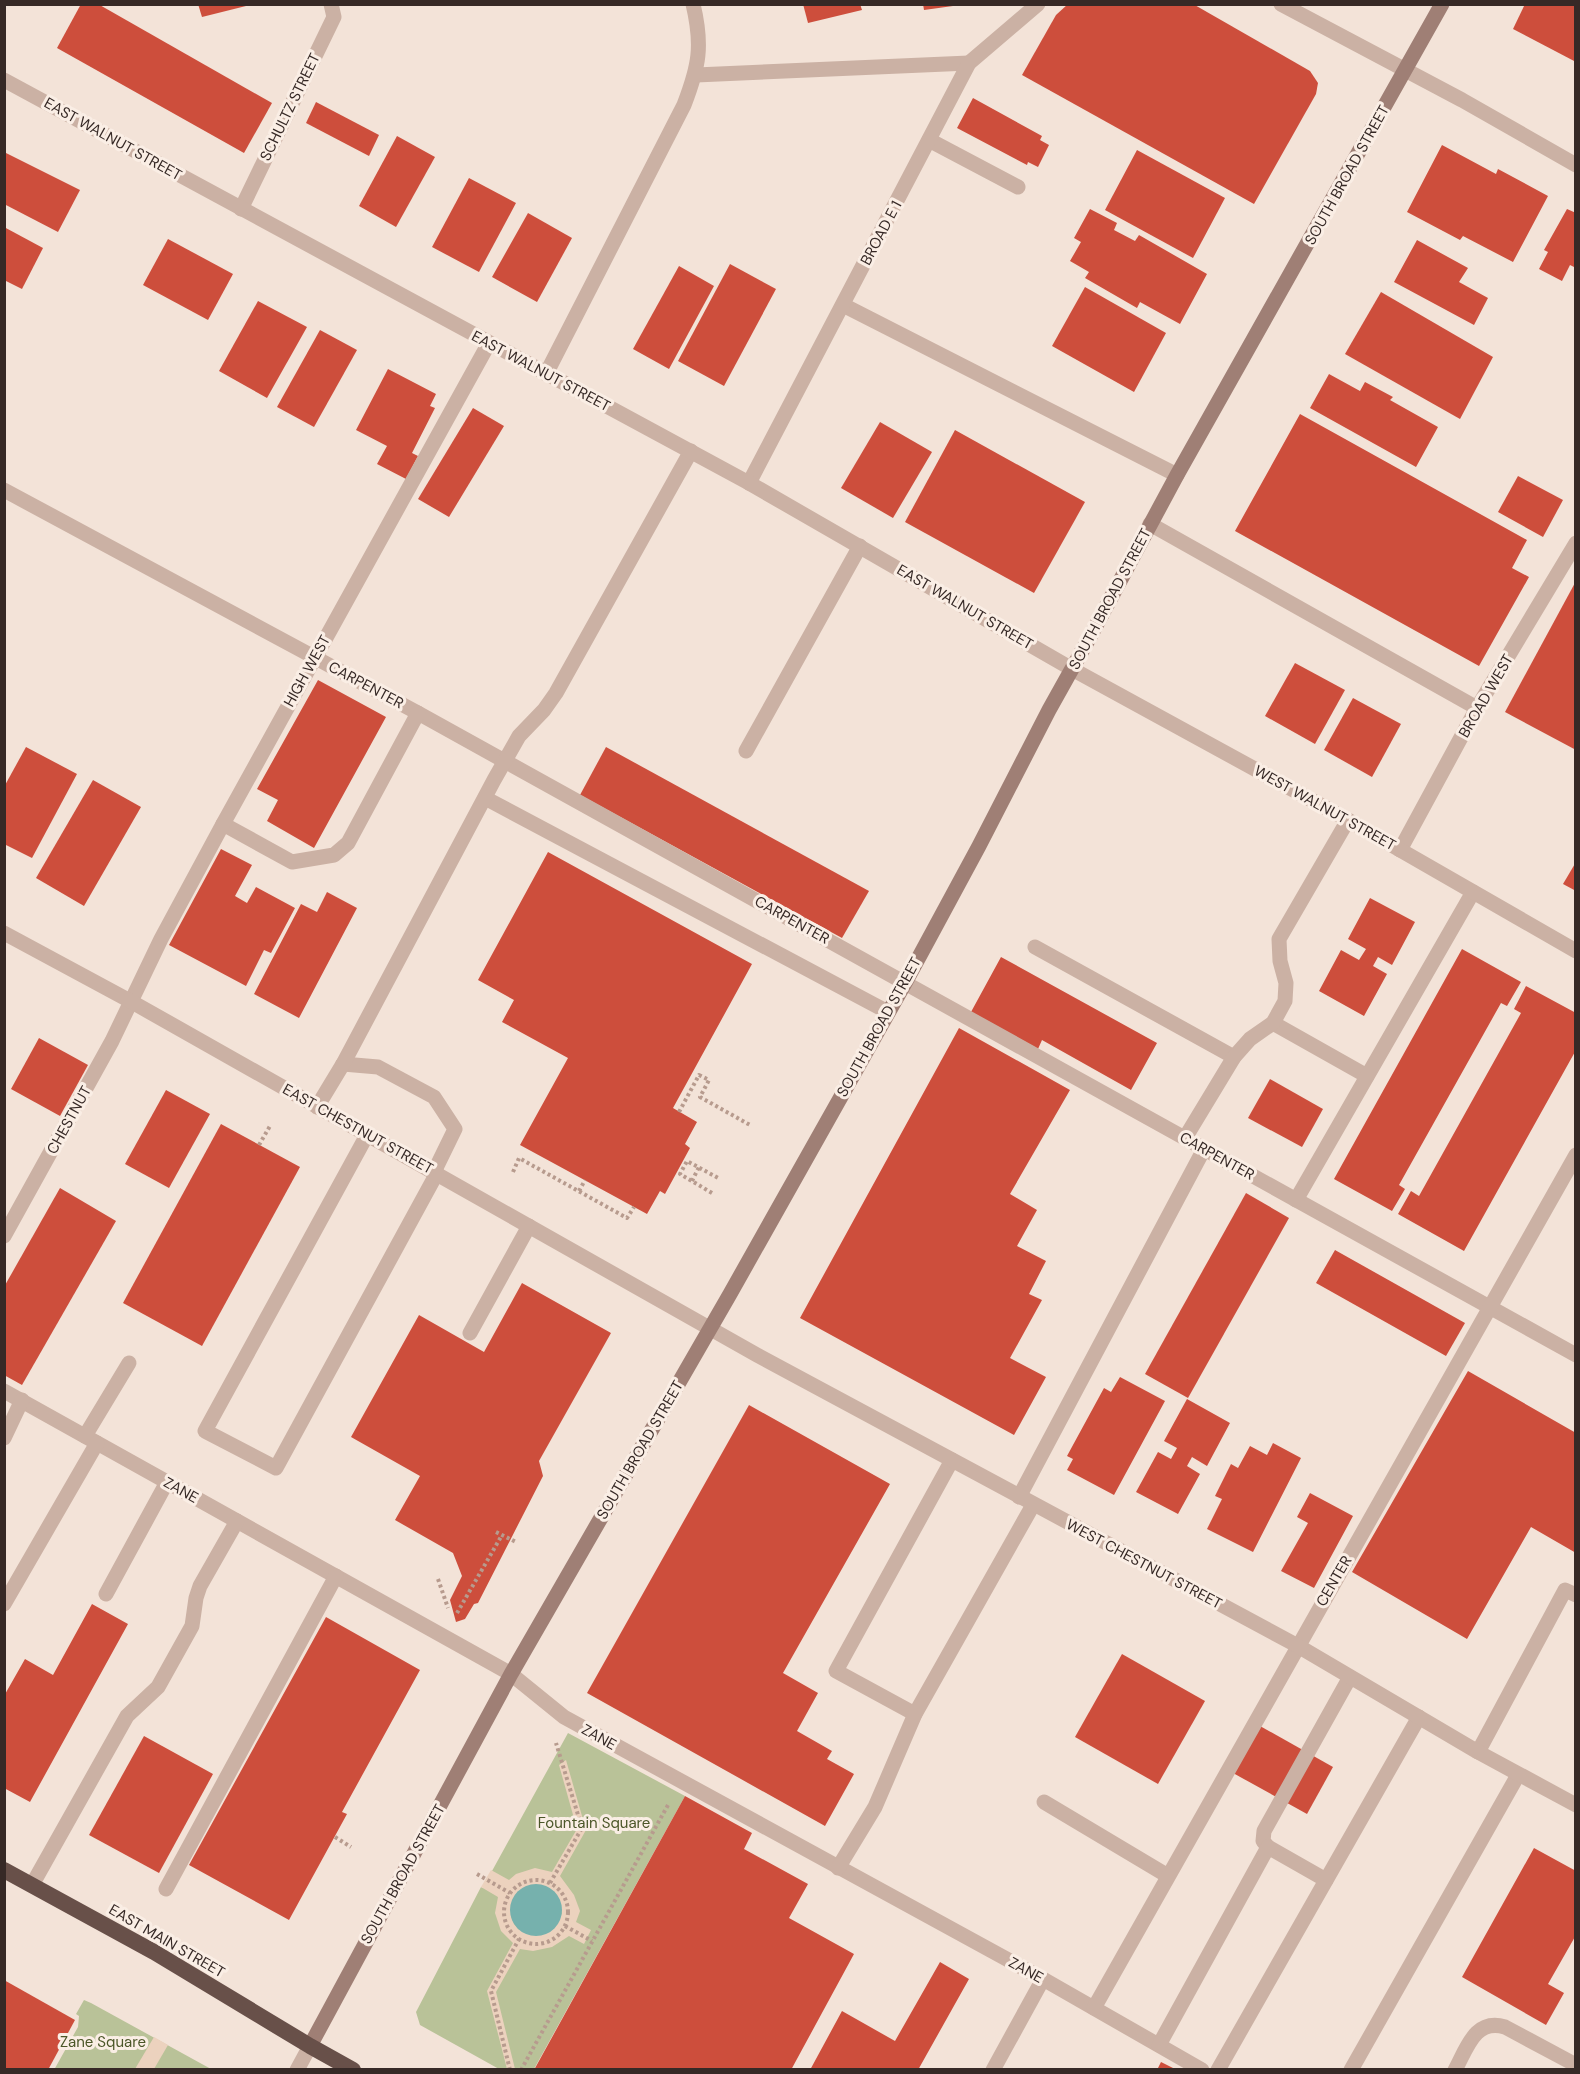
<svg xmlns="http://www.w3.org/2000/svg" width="1580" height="2074" font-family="'DM Sans',sans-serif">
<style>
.green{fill:#b9c298}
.plaza{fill:#ecd2be;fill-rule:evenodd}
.water{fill:#76b1ad}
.building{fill:#cd4e3c}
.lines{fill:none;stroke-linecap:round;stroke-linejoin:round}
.path{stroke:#b79b8e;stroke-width:4;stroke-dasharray:3 3;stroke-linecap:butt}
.service{stroke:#cbb1a4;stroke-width:15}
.minor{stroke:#cbb1a4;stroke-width:15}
.tertiary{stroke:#cbb1a4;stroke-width:15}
.secondary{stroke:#9f7f75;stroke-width:15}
.trunk{stroke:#685049;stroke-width:16}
.labels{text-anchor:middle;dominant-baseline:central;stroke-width:6;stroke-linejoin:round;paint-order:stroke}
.street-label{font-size:15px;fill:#362926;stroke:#faeee5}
.park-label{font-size:15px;fill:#4b5628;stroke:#faeee5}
</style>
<rect width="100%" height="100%" fill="#f3e3d8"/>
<g class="green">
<polygon points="568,1733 685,1796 534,2069 499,2069 420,2025 416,2012 481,1887 483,1888 492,1871"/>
<polygon points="84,2000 91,2003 211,2069 54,2070 78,2027 79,2016 76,2014"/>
</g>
<g class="plaza">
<path d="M 566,1760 L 586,1830 L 560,1876 L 574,1895 L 580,1911 L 576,1922 L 591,1930 L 584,1944 L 569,1936 L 552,1947 L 533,1951 L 520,1949 L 496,1992 L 515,2069 L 507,2069 L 487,1991 L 513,1943 L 501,1931 L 495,1913 L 498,1897 L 481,1887 L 491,1870 L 509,1880 L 516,1874 L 535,1868 L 552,1872 L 577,1829 L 559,1765 ZM 559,1898 L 562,1914 L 519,1930 L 514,1924 L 511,1916 Z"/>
<polygon points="154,2037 168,2045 154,2069 135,2069"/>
</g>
<circle class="water" cx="536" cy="1910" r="26"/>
<g class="building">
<polygon points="81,4 98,4 272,103 244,153 57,48"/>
<polygon points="198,4 250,4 250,5 202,17"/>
<polygon points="803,4 860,4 862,10 808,23"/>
<polygon points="923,4 953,4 953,6 924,10"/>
<polygon points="1068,4 1193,4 1310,71 1318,83 1316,94 1254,204 1022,75 1056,15"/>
<polygon points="1525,4 1576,4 1576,62 1513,29"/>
<polygon points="973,98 1042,136 1040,140 1049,145 1038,167 1028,162 1027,165 957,128"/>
<polygon points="316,102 379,135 369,156 306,123"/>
<polygon points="397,136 435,157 396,227 359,206"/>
<polygon points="1442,145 1496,174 1498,169 1548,196 1513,262 1463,236 1460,240 1407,212"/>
<polygon points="1137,150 1225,198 1193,258 1105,210"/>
<polygon points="4,152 80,190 58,232 4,204"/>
<polygon points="469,178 516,203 479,272 432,247"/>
<polygon points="1090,209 1117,223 1114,230 1135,241 1139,235 1207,274 1180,324 1140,302 1137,308 1085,278 1089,272 1070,261 1081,242 1074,238"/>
<polygon points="1567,209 1576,213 1576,264 1574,267 1570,265 1562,281 1539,269 1548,252 1544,250"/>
<polygon points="528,213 572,238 537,302 492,277"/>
<polygon points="4,227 43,248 22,289 4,280"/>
<polygon points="168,239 233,274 208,320 143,285"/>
<polygon points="1417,240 1468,268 1459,282 1488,298 1474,325 1394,282"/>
<polygon points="730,264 776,289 724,386 678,361"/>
<polygon points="679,266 714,286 669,369 633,349"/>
<polygon points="1085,287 1166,333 1134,392 1052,346"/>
<polygon points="1381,292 1493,357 1460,419 1345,354"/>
<polygon points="258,301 307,327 267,398 219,371"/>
<polygon points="320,330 357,350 314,427 277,407"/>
<polygon points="388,369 436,394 430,406 435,408 412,453 418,456 406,479 377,464 387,446 356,430"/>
<polygon points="1329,374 1360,391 1365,382 1393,397 1390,400 1438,427 1416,467 1310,408"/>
<polygon points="473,408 504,426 449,517 418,499"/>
<polygon points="1300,414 1527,540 1512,568 1529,577 1479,666 1235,531"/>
<polygon points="880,422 932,452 893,518 841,488"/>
<polygon points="955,430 1085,502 1034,593 905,522"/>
<polygon points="1518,476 1563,500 1543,537 1498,512"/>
<polygon points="1576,581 1576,750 1505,712"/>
<polygon points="1295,663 1345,690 1315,744 1265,716"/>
<polygon points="318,680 386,717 314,848 267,821 278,800 257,789"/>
<polygon points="1353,698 1401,724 1372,777 1324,750"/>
<polygon points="26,747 77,774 32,858 4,844 4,787"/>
<polygon points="606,747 869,891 842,938 580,795"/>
<polygon points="93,780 141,807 84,906 36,878"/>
<polygon points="221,849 252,865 235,896 247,903 256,887 295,908 271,953 264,950 246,986 169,945"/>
<polygon points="548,852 752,964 673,1108 697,1122 685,1144 690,1148 665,1194 660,1191 647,1214 520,1145 568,1058 502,1022 514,1000 478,980"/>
<polygon points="1576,862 1576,891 1563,884"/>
<polygon points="327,892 357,908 299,1018 254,994 301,904 317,912"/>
<polygon points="1370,898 1415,922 1392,965 1378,957 1373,966 1387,974 1364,1016 1319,991 1341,950 1359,960 1366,949 1348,939"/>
<polygon points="1462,949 1521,982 1507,1006 1501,1003 1399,1185 1405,1189 1392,1211 1334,1179"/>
<polygon points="1001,957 1157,1043 1131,1090 1042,1040 1038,1049 971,1012"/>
<polygon points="1526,986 1576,1013 1576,1050 1464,1251 1398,1214 1411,1191 1419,1196 1521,1013 1514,1009"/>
<polygon points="959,1028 1070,1090 1010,1194 1037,1210 1017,1246 1046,1261 1029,1294 1042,1300 1010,1358 1046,1377 1014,1435 800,1318"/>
<polygon points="39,1038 88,1065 60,1116 11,1089"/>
<polygon points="1270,1079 1323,1109 1302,1147 1248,1118"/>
<polygon points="166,1090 210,1114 169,1188 125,1164"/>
<polygon points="221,1124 300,1167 202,1346 123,1303"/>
<polygon points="60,1188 116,1221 22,1385 4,1375 4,1287"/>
<polygon points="1246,1193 1289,1218 1188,1398 1145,1374"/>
<polygon points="1335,1250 1465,1323 1446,1356 1316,1283"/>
<polygon points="522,1283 611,1333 539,1461 543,1476 478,1603 474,1604 465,1619 456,1622 450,1600 462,1576 453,1553 395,1520 420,1476 351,1437 419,1315 484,1352"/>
<polygon points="1468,1371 1576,1433 1576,1553 1531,1527 1467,1639 1352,1572"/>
<polygon points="1120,1377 1165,1401 1114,1495 1067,1470 1073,1459 1067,1456 1104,1388 1111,1392"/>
<polygon points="1187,1399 1230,1423 1207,1466 1192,1457 1187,1466 1200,1474 1178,1514 1136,1492 1158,1452 1171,1459 1177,1448 1164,1441"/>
<polygon points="749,1405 890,1484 783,1673 818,1693 797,1731 832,1751 827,1759 854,1774 825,1826 587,1693"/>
<polygon points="1273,1443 1301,1458 1253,1552 1207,1529 1222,1499 1215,1496 1231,1464 1238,1468 1250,1446 1267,1455"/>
<polygon points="1310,1493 1353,1516 1314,1588 1281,1571 1308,1523 1297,1517"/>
<polygon points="92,1604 128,1624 30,1802 4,1788 4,1696 25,1659 53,1675"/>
<polygon points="326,1617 420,1670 342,1812 347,1814 289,1920 189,1865"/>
<polygon points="1122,1654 1205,1701 1158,1784 1075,1737"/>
<polygon points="1260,1726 1333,1767 1307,1814 1233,1773"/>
<polygon points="144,1736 213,1774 159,1873 89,1835"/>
<polygon points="685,1796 752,1833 744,1849 808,1884 789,1918 854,1954 791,2070 534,2070"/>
<polygon points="1534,1848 1576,1871 1576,1935 1548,1984 1564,1993 1546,2025 1462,1977"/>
<polygon points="940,1962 969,1979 918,2070 810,2070 842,2011 895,2041"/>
<polygon points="4,1980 75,2020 48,2070 4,2070"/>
<polygon points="1161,2062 1177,2070 1157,2070"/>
</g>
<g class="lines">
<g class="path">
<polyline points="679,1112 699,1075 709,1080 700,1097 750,1125"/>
<polyline points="259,1145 270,1126"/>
<polyline points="513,1172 519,1158 627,1218 634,1207"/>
<polyline points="692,1181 699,1167"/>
<polyline points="579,1191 585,1180"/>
<polyline points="712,1193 680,1174 687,1161 720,1179"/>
<polyline points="496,1532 516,1542"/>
<polyline points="438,1579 448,1608"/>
<polyline points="457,1613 502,1535"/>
<polyline points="335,1837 351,1847"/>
<polyline points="477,1874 510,1893"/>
<circle cx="536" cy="1912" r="32"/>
<polyline points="550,1883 582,1828 556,1743"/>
<polyline points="565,1926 592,1941"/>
<polyline points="510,2070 491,1991 519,1939"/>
<polyline points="521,2070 668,1805"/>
</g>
<g class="service">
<polyline points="696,75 969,63"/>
<polyline points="929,140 1018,187"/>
<polyline points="241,209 334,17 331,4"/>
<polyline points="843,305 1177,475"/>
<path d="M 546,374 L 684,105 C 699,66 703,46 693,4"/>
<polyline points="749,483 969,63 1038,4"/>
<polyline points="4,490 418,713 1576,1355"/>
<polyline points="1150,524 1477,708"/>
<polyline points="746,751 860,546"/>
<polyline points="485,798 888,1012"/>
<polyline points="223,824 292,862 334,855 348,843 418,713"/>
<polyline points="1400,850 1477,708 1576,543"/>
<polyline points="1035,947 1234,1057"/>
<polyline points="1273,1023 1367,1076"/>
<polyline points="343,1064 378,1067 434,1097 455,1129 434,1172"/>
<polyline points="317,1107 343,1064 494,780 519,736 544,710 556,693 691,451"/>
<polyline points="367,1135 205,1431 276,1468 437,1173"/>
<polyline points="1185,1138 1234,1057 1250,1039 1273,1023 1285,1001 1286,983 1280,961 1279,939 1348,820"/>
<polyline points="1296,1200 1473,892"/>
<polyline points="4,1236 112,1041 161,939 223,824 489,343"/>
<polyline points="470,1333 529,1226"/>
<polyline points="4,1391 511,1674 564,1717 1043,1979 1202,2070"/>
<polyline points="85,1436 129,1363"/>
<polyline points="4,1438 22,1400"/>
<polyline points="1019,1497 1204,1149"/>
<polyline points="106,1594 167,1482"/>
<polyline points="4,1604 97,1443"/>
<polyline points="915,1714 836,1671 952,1460"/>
<polyline points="1478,1752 1565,1590 1576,1595"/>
<polyline points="1044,1802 1168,1876"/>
<polyline points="1268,1847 1263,1841 1264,1831 1350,1677"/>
<polyline points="838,1868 875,1807 915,1714 1033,1505"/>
<polyline points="32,1885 127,1716 158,1687 192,1626 196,1598 200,1586 237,1521"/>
<polyline points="166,1889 336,1576"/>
<polyline points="1094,2008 1576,1155"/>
<polyline points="1159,2045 1268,1847 1326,1880"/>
<polyline points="993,2070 1043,1979"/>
<polyline points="1218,2070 1419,1717"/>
<polyline points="1351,2070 1518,1775"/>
<path d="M 1455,2070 C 1467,2048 1475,2018 1505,2027 L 1576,2065"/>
</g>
<g class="minor">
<polyline points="1281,4 1462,100 1576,165"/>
<polyline points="4,80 749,483 1072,669 1348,820 1576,951"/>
</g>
<g class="tertiary">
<polyline points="4,933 132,1002 757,1355 1298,1646 1478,1752 1576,1805"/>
<polyline points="297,2070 310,2046"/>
</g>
<polyline class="secondary" points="310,2046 511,1674 730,1294 905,983 979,846 1049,710 1092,633 1177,475 1442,4"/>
<polyline class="trunk" points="4,1870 154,1952 310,2046 353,2070"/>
</g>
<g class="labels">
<g class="street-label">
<text transform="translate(290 107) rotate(-64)">SCHULTZ STREET</text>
<text transform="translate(113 139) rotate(29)">EAST WALNUT STREET</text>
<text transform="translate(1347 175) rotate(-61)">SOUTH BROAD STREET</text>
<text transform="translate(881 233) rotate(-62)">BROAD E 1</text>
<text transform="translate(541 371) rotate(28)">EAST WALNUT STREET</text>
<text transform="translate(1110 599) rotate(-62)">SOUTH BROAD STREET</text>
<text transform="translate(965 607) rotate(30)">EAST WALNUT STREET</text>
<text transform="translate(307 671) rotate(-61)">HIGH WEST</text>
<text transform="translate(366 685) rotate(28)">CARPENTER</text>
<text transform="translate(1486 696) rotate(-60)">BROAD WEST</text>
<text transform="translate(1325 808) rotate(29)">WEST WALNUT STREET</text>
<text transform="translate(792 920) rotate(29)">CARPENTER</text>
<text transform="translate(879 1027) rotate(-61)">SOUTH BROAD STREET</text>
<text transform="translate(69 1120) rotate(-61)">CHESTNUT</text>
<text transform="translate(358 1129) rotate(29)">EAST CHESTNUT STREET</text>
<text transform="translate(1217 1156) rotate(29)">CARPENTER</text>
<text transform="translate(640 1450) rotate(-60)">SOUTH BROAD STREET</text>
<text transform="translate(181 1490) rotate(29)">ZANE</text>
<text transform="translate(1144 1564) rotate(28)">WEST CHESTNUT STREET</text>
<text transform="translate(1334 1581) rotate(-60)">CENTER</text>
<text transform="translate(599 1737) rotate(29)">ZANE</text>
<text transform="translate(403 1874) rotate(-61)">SOUTH BROAD STREET</text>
<text transform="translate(167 1941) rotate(30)">EAST MAIN STREET</text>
<text transform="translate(1026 1970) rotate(29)">ZANE</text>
</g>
<g class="park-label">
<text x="594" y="1823">Fountain Square</text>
<text x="103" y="2042">Zane Square</text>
</g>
</g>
<rect width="1580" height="2074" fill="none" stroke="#362926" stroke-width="12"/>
</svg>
